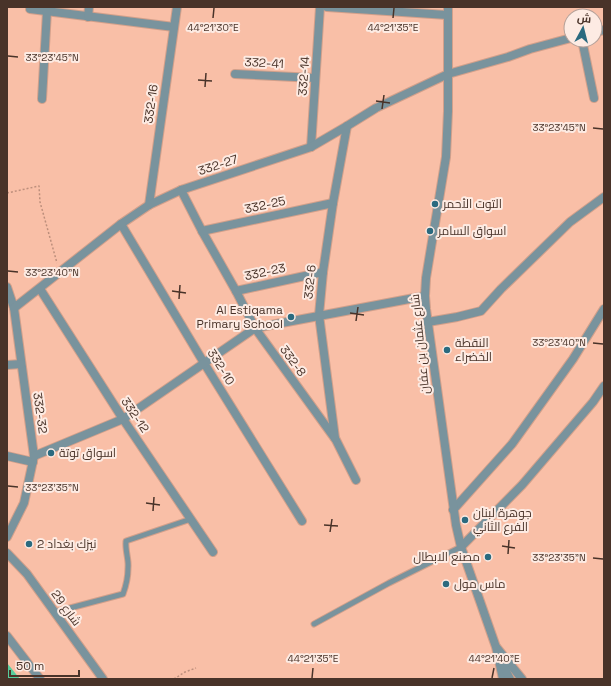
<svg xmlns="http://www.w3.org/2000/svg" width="611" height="686" font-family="'Space Grotesk',Cairo,sans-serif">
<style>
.water{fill:#57cd9d}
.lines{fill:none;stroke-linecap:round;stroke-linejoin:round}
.service-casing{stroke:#d2a08b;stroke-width:7}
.minor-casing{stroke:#d2a08b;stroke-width:10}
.tertiary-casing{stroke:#d2a08b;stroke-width:10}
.path{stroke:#bd8f7c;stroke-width:1.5;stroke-dasharray:2 2;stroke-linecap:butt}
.service{stroke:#79939d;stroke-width:5}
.minor{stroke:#79939d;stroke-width:8}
.tertiary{stroke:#79939d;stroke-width:8}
.ticks{fill:none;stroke:#493329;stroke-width:1.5}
.poi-dot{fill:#2b6a7f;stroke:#fdebe3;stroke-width:1.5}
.labels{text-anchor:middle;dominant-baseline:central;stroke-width:4;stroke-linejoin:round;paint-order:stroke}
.street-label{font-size:12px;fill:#493329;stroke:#fdebe3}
.poi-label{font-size:12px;fill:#493329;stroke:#fdebe3;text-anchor:start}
.ticks-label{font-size:10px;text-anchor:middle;fill:#493329;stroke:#fdebe3;stroke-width:4;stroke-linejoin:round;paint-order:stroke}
</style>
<rect width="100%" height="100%" fill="#f9bfa7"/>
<polygon class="water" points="7,663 20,679 7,679"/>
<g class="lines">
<g class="service-casing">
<g id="service">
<path d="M 55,612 L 123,594 C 126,586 128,576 128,568 C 129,559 125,551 126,541 L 191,519"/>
<polyline points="314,624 389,583 461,547"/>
</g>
</g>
<g class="minor-casing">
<g id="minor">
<polyline points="327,7 447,15"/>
<polyline points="30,9 174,27"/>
<polyline points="88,17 89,7"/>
<polyline points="595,32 604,30"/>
<polyline points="582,40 594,98"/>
<polyline points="235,74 315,78"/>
<polyline points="42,99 47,11"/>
<polyline points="311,147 320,7"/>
<polyline points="181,190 202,231 236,291 255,328 336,440 356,480"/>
<polyline points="149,205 177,7"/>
<polyline points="121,224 204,363 302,521"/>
<polyline points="202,231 333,203"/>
<polyline points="7,287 14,308 34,456 24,503 7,537"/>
<polyline points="40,289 123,419 213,552"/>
<polyline points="236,291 323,272"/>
<polyline points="14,308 121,224 149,205 181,190 311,147 347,126 376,108 448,74 508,57 530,49 571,38"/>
<polyline points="428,322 457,317 481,311 501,289 570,222 604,197"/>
<polyline points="7,365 21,364"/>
<polyline points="335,438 319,315 323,272 333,203 347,126"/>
<polyline points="7,456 33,462"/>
<polyline points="34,456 123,419 255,328 425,296"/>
<polyline points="453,510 512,444 573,359 604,309"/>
<polyline points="461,547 522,485 593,402 604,386"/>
</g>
</g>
<g class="tertiary-casing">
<g id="tertiary">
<polyline points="448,7 448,111 446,157 426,278 425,296 426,309 456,525 461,547 496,647 503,679"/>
<polyline points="7,553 27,574 103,679"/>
<polyline points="7,636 40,679"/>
<polyline points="497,648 522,679"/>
<polyline points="503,665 510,679"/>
</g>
</g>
<g class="path">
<polyline points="7,193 39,186 40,202 57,263"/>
<polyline points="174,679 185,672 196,668"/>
</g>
<use href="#service" class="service"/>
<use href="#minor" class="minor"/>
<use href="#tertiary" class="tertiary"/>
</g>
<path class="ticks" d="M 213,18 L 214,8M 393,18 L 394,8M 8,56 L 18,57M 198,80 L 212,81M 205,87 L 206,73M 376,101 L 390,103M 382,109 L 384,95M 593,128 L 603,129M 8,271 L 18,272M 172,291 L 186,293M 179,299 L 180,285M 350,313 L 364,315M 356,321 L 358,307M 593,343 L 603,344M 8,486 L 18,487M 146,503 L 160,505M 153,511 L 154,497M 324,525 L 338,526M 330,532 L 332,519M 502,546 L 515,548M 508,554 L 509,540M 593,558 L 603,559M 312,678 L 313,668M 492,678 L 494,668"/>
<g class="poi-dot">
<circle cx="435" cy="204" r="4"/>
<circle cx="430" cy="231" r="4"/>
<circle cx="291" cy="317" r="4"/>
<circle cx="447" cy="350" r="4"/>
<circle cx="51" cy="453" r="4"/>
<circle cx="465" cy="520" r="4"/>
<circle cx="29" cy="544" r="4"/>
<circle cx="488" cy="557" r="4"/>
<circle cx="446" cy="584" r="4"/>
</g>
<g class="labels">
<g class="street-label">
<text transform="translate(264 63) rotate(3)">332-41</text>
<text transform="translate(304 76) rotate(-86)">332-14</text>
<text transform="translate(151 104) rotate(-82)">332-16</text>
<text transform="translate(218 165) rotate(-18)">332-27</text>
<text transform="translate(265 205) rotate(-12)">332-25</text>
<text transform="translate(265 272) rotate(-12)">332-23</text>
<text transform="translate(310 282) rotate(-84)">332-6</text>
<text transform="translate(420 344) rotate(-96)">شارع عثمان بن عفان</text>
<text transform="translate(293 361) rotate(54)">332-8</text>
<text transform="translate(221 367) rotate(58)">332-10</text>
<text transform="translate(40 413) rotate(82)">332-32</text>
<text transform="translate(135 415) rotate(56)">332-12</text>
<text transform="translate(66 608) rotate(54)">شارع 29</text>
</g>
<g class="poi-label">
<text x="443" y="204">التوت الأحمر</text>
<text x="438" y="231">اسواق السامر</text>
<text x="283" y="310" text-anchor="end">Al Estiqama<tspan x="283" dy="14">Primary School</tspan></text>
<text x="455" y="343">النقطة<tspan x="455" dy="14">الخضراء</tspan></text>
<text x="59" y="453">اسواق توتة</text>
<text x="473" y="513">جوهرة لبنان<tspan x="473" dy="14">الفرع الثاني</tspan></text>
<text x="37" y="544">نيزك بغداد 2</text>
<text x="480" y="557" text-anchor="end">مصنع الابطال</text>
<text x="454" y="584">ماس مول</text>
</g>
</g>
<g class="ticks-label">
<text x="213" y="31">44°21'30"E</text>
<text x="393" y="31">44°21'35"E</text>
<text x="52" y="61">33°23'45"N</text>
<text x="559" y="131">33°23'45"N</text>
<text x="52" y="276">33°23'40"N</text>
<text x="559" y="346">33°23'40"N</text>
<text x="52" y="491">33°23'35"N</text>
<text x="559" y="561">33°23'35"N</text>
<text x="313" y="662">44°21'35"E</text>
<text x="494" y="662">44°21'40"E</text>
</g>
<rect width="611" height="686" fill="none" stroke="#493329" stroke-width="16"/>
<g transform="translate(583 28) rotate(7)"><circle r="19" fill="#fdebe3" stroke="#b5a199"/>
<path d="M0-3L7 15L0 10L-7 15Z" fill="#2b6a7f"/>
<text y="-6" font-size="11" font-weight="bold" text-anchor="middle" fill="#493329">ش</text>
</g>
<path d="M10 670v6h69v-6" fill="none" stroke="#493329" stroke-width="2"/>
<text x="16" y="670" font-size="12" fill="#493329" stroke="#fdebe3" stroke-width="3" paint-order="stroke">50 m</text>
</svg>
